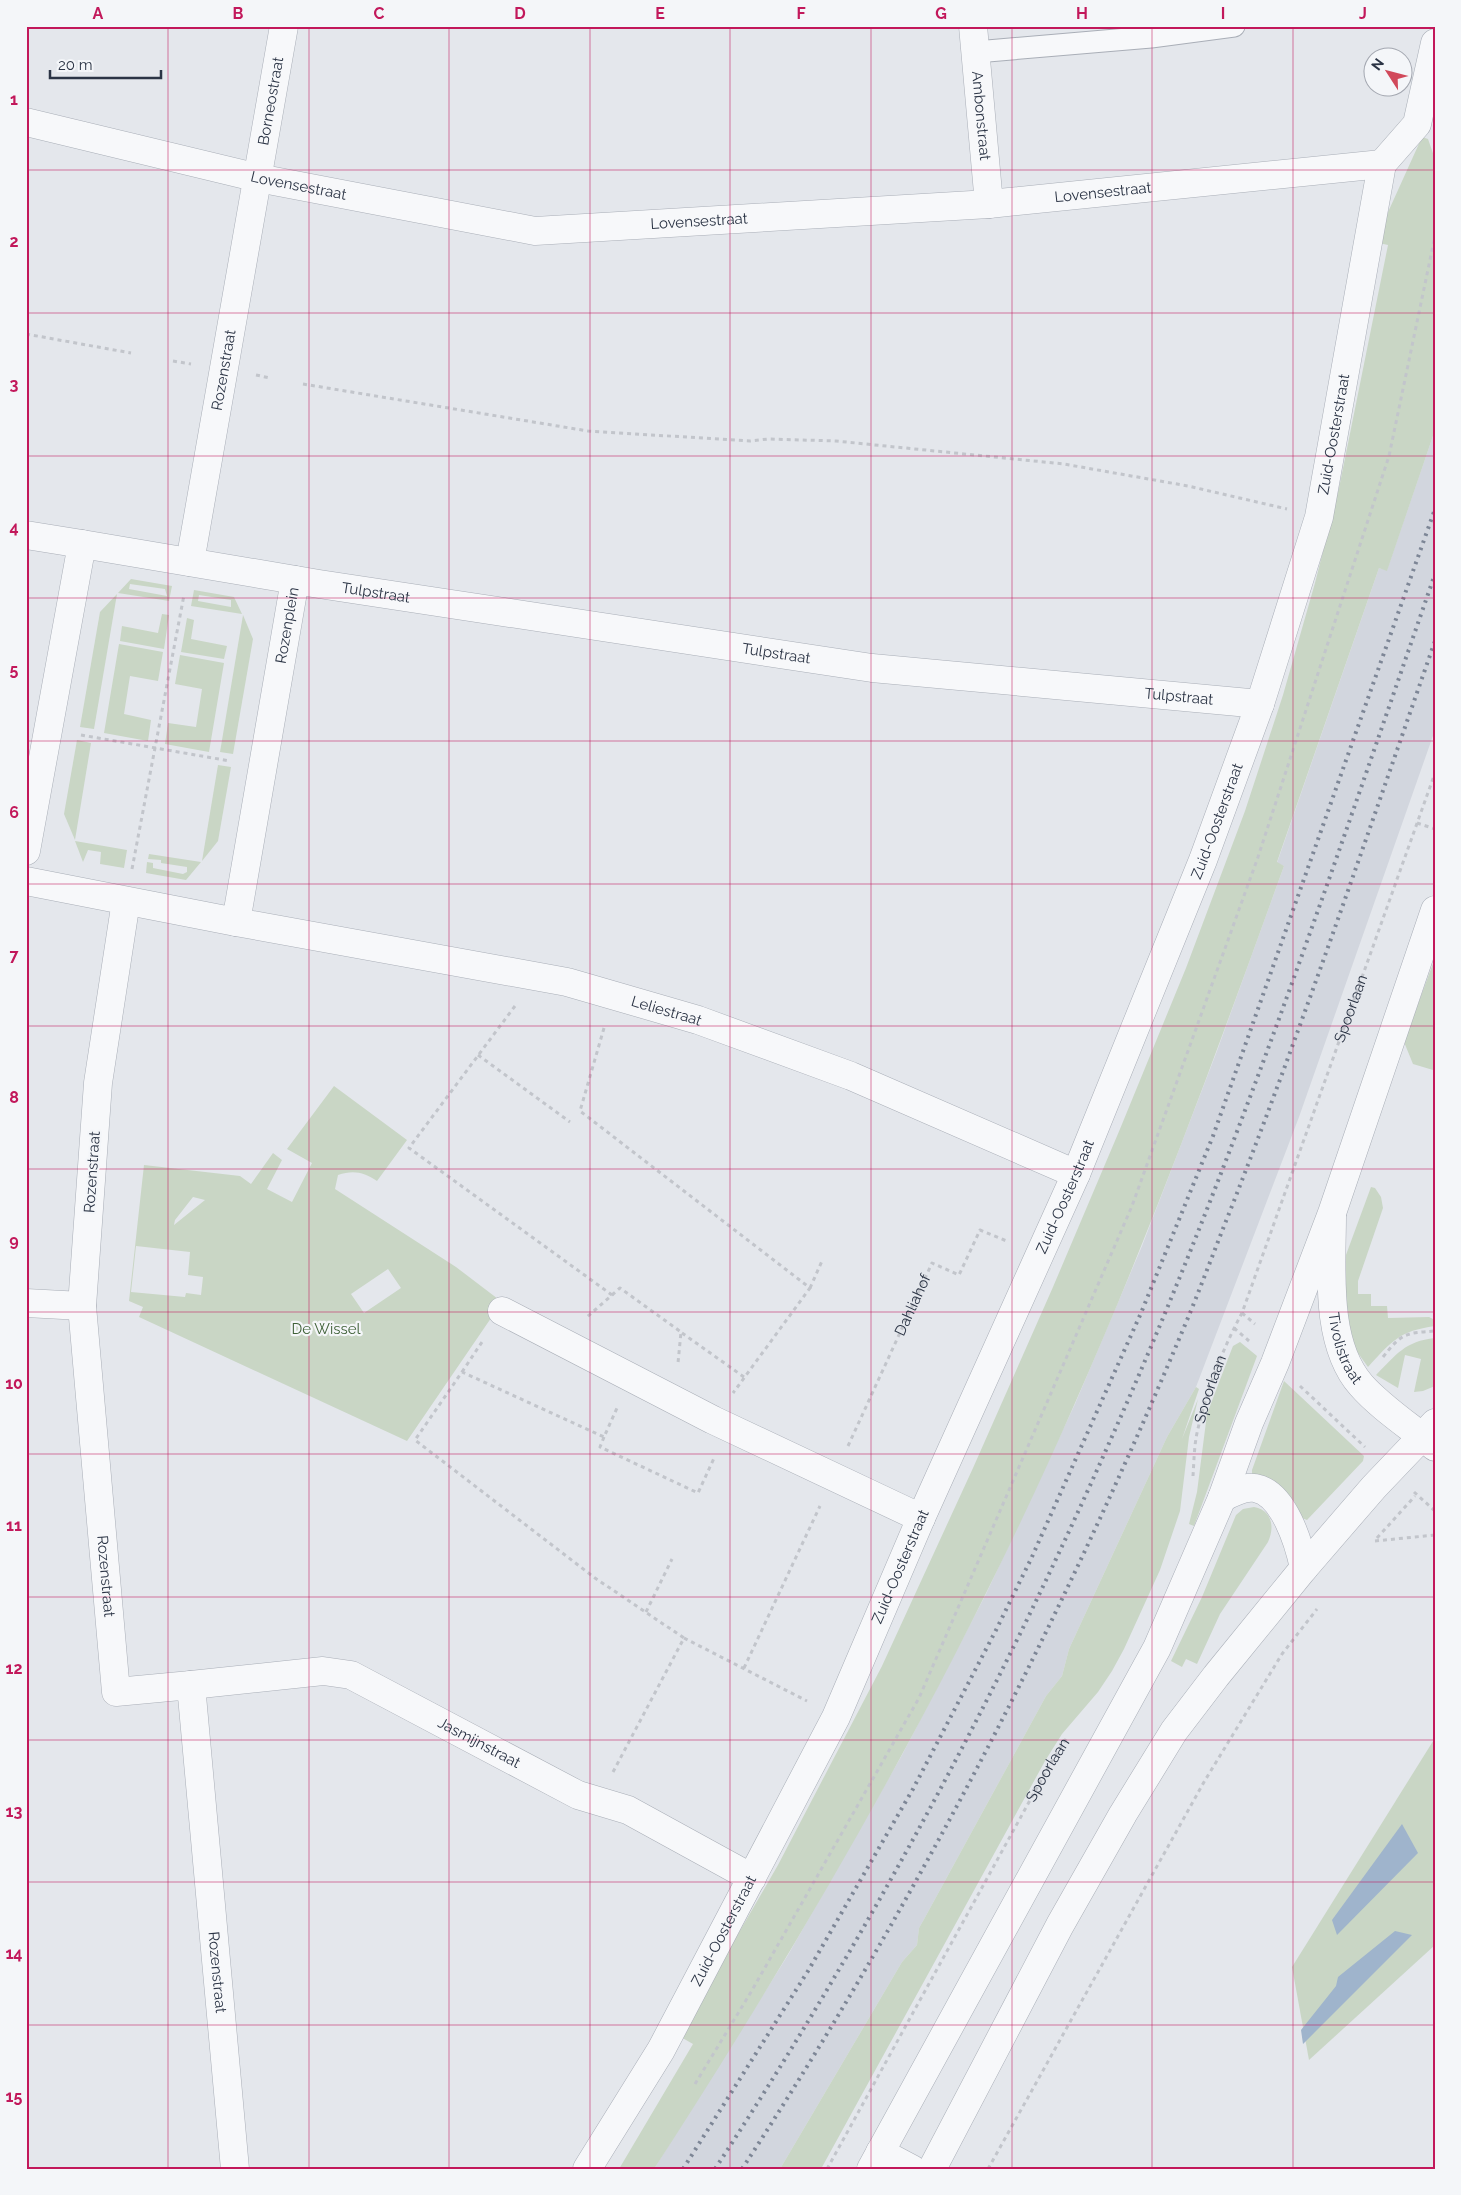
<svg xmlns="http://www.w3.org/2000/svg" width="1461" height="2195" font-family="Raleway,sans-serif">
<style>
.built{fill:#d2d6de}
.green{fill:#c9d6c5;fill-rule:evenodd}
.water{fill:#9fb4cc}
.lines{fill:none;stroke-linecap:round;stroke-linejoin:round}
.service-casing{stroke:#a9aeb7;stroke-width:23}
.minor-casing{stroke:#a9aeb7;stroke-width:29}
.tertiary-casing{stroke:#a9aeb7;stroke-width:29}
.path{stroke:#c2c5cb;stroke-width:3;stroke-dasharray:4 4;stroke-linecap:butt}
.service{stroke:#f7f8fa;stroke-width:21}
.minor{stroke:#f7f8fa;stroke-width:28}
.tertiary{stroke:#f7f8fa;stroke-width:28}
.rail{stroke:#7d8696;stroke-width:4;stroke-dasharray:2.5 5;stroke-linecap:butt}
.grid{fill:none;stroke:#c2185b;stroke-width:1;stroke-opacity:0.55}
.labels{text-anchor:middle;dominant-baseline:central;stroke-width:4.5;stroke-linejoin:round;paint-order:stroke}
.street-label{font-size:15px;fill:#2b3445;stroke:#f4f6f9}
.park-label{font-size:15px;fill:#3f6138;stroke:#f4f6f9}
.neatline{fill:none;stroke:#c2185b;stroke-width:2}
.grid-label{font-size:16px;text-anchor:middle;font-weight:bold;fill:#c2185b}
</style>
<rect width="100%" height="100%" fill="#e4e7ec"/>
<polygon class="built" points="1435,430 1435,730 1299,1117 1196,1387 1167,1437 1069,1649 1062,1676 1046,1696 923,1921 919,1928 917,1945 902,1962 780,2169 654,2169 788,1955 902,1755 986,1594 1075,1404 1142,1246 1217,1051 1284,866 1277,863 1379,568 1387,570"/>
<g class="green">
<path d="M 1422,137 L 1428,139 L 1435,159 L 1435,430 L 1387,571 L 1379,568 L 1277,862 L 1284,866 C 1219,1046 1153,1227 1075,1403 C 958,1670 813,1924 654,2169 L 619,2169 L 693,2044 L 679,2036 L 778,1865 L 882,1666 L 973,1468 L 1053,1287 L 1120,1129 L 1186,968 L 1245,811 L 1283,695 L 1315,583 L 1339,488 L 1388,245 L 1379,243 L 1384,221 Z"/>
<path d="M 131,579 L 172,586 L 169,601 L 118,593 ZM 130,584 L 165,589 L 167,596 L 129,589 Z"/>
<path d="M 194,590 L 234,597 L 242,614 L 191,606 ZM 199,595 L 231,600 L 231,607 L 198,601 Z"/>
<polygon points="117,594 94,729 80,727 100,612"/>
<polygon points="162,614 169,615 164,649 120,641 122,626 158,633"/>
<polygon points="243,615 253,639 233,754 220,752"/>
<polygon points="187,618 194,620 191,639 227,646 224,659 181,652"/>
<polygon points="119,644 163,652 158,681 130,676 124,714 151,720 148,741 104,733"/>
<polygon points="180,655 224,663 209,752 165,744 168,723 196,727 202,689 175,684"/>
<polygon points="77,740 91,743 75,840 64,814"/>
<polygon points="218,765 231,767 218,841 202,861"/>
<polygon points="75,841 127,850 124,868 100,864 101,852 88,850 83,862"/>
<polygon points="149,854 201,862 186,880 146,873 147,862 153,863 153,868 183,874 187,872 187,867 161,863 161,860 148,859"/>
<polygon points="1435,958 1435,1066 1433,1070 1413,1064 1404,1042"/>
<path d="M 334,1086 L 407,1140 L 377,1181 C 364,1172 353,1170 338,1175 L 335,1189 L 456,1267 L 502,1302 L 407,1441 L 139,1317 L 143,1307 L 129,1301 L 144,1165 L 240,1176 L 251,1184 L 273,1153 L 282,1160 L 267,1189 L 292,1202 L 312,1163 L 287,1149 ZM 193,1197 L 205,1200 L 174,1225 L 175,1220 ZM 136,1246 L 190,1252 L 188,1275 L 203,1277 L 201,1295 L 186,1293 L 185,1297 L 131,1292 ZM 388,1269 L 401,1288 L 364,1313 L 351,1294 Z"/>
<path d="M 1371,1187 L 1375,1188 L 1381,1197 L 1383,1208 L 1358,1281 L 1358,1294 L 1371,1294 L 1371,1306 L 1387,1306 L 1388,1318 L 1429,1317 L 1435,1320 L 1435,1326 C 1399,1331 1392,1341 1368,1367 L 1355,1349 L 1346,1330 L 1343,1263 Z"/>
<path d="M 1435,1338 L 1435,1386 L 1423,1391 L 1414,1392 L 1421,1359 L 1405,1355 L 1398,1388 L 1376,1375 C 1396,1355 1405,1341 1435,1338 Z"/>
<polygon points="1240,1342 1257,1356 1194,1526 1189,1524 1197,1492 1207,1414 1231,1351 1233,1346"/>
<polygon points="1284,1381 1364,1456 1363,1461 1307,1520 1302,1518 1294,1501 1288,1494 1252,1474 1252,1470"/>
<polygon points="1196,1387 1199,1389 1182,1439 1198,1399 1189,1437 1180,1511 1160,1570 1124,1649 1112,1671 1098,1692 1062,1734 1045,1761 821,2169 780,2169 902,1962 917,1945 919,1928 923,1921 1046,1696 1062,1676 1069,1649 1167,1437"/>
<path d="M 1254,1507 C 1272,1510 1275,1527 1268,1542 L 1220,1614 L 1197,1664 L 1186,1659 L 1182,1667 L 1171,1661 L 1202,1597 L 1236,1515 L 1243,1509 Z"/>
<polygon points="1435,1738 1435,1945 1309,2060 1292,1967"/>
</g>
<g class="water">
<polygon points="1402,1824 1418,1853 1337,1935 1332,1920"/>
<polygon points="1395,1931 1412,1935 1303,2044 1301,2030 1336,1986 1338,1977"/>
</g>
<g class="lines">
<g class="service-casing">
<polyline id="service" points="976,52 1151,37 1234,26"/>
</g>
<g class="minor-casing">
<g id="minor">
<path id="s4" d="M 973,26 L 989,204"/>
<path id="s5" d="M 26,122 L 258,178 L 535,231 L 989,204 L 1382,164"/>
<polyline points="1382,164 1417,124 1435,43"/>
<polyline points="26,535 82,544"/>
<path id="s6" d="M 190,562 L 284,26"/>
<path id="s7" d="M 26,851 L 82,544 L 319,584 L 872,668 L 1260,704"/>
<path id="s8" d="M 26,881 L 236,922 L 295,580"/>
<path id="s9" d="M 126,901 L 98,1083 L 82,1306 L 116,1692 L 191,1685 L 235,2169"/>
<path id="s10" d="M 236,922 L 567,982 L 698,1020 L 851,1076 L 1076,1174"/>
<path id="s11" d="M 1332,1215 C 1332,1267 1324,1343 1361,1385 C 1380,1407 1412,1428 1435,1447"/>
<polyline points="26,1303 82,1306"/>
<polyline points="502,1311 713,1420 921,1518"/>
<path id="s12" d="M 191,1685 L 323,1671 L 351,1675 L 578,1795 L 628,1810 L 752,1878"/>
<polyline points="880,2152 912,2169"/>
<path id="s13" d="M 587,2169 L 661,2050 L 836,1717 L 921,1518 L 1076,1174 L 1203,860 L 1260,704 L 1319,517 L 1382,164"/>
</g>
</g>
<g class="tertiary-casing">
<g id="tertiary">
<path d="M 1222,1498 C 1231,1493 1244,1486 1255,1488 C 1284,1493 1299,1544 1304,1568"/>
<polyline points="871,2169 1157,1648 1222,1498 1249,1423 1275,1363 1332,1213 1435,910"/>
<polyline points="932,2169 1060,1925 1123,1814 1174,1731 1216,1676 1304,1568 1374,1487 1435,1423"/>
</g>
</g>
<g class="path">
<polyline points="26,334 131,353"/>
<polyline points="173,361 191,364"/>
<polyline points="256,375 270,378"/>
<polyline points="303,384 588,431 750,441 768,439 836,441 1064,464 1188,486 1287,509"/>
<polyline points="81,735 230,761"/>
<polyline points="1417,823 1435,829"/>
<polyline points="132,869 184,595"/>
<polyline points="515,1006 409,1148 612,1295 587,1317"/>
<polyline points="604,1028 580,1111 810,1288 733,1393"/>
<polyline points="478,1055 570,1122"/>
<polyline points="810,1288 822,1261"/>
<polyline points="612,1295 620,1288 681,1332 678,1363"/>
<polyline points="1242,1313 1255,1324"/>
<polyline points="1234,1328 1249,1341"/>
<polyline points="682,1333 744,1377"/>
<path d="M 1383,1357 C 1402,1333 1405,1333 1435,1331"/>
<polyline points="462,1372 484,1339"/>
<polyline points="1300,1386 1365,1447"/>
<polyline points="604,1437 600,1447 698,1493 715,1456"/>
<path id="s1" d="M 848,1446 L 932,1263 L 959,1275 L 980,1230 L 1009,1242"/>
<path id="s2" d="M 1193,1476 C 1194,1462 1194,1447 1197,1433 C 1206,1392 1222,1350 1242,1313 L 1435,773"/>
<polyline points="1414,1492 1435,1511"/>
<polyline points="1377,1538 1415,1496"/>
<polyline points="1375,1541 1435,1535"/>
<polyline points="646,1612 672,1559"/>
<polyline points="684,1638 807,1701"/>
<polyline points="744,1668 820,1506"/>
<polyline points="613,1772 684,1638 595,1578 415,1440 462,1372 604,1437 617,1408"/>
<polyline points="695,2084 751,1992 919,1698 1132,1206 1258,857 1389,456 1435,236"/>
<path id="s3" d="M 827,2169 L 1050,1764 L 1066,1739"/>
<polyline points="988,2169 1204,1782 1282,1654 1317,1609"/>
</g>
<use href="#service" class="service"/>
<use href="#minor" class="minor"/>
<use href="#tertiary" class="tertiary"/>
<g class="rail">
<polyline points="683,2169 808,1971 913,1789 995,1632 1031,1559 1141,1313 1213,1136 1435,509"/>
<path d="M 715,2169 C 867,1937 998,1694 1110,1441 C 1236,1159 1334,865 1435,574"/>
<path d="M 742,2169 C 915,1904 1060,1623 1182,1332 C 1200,1290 1215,1248 1232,1206 C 1305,1019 1369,830 1435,641"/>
</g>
</g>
<path class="grid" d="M 168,26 L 168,2169M 309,26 L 309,2169M 449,26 L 449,2169M 590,26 L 590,2169M 730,26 L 730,2169M 871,26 L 871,2169M 1012,26 L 1012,2169M 1152,26 L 1152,2169M 1293,26 L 1293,2169M 26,170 L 1435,170M 26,313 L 1435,313M 26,456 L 1435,456M 26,598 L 1435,598M 26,741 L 1435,741M 26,884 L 1435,884M 26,1026 L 1435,1026M 26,1169 L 1435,1169M 26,1312 L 1435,1312M 26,1454 L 1435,1454M 26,1597 L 1435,1597M 26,1740 L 1435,1740M 26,1882 L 1435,1882M 26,2025 L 1435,2025"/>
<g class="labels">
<g class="street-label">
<text stroke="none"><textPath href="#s6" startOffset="468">Borneostraat</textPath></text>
<text stroke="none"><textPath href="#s4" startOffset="90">Ambonstraat</textPath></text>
<text stroke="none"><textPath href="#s5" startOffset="280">Lovensestraat</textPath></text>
<text stroke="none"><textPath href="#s5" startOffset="1090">Lovensestraat</textPath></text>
<text stroke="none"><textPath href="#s5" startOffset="685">Lovensestraat</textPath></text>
<text stroke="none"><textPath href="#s6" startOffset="195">Rozenstraat</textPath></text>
<text stroke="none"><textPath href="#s13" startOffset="1895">Zuid-Oosterstraat</textPath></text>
<text stroke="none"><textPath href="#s7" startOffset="610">Tulpstraat</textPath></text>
<text stroke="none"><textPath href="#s8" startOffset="515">Rozenplein</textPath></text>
<text stroke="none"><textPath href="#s7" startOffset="1015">Tulpstraat</textPath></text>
<text stroke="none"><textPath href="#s7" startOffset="1420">Tulpstraat</textPath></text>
<text stroke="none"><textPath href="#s13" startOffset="1490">Zuid-Oosterstraat</textPath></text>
<text stroke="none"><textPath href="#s2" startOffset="495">Spoorlaan</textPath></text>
<text stroke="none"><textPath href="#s10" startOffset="440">Leliestraat</textPath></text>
<text transform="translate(92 1172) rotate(-86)">Rozenstraat</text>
<text stroke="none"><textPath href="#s13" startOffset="1085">Zuid-Oosterstraat</textPath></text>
<text stroke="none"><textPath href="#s1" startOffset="155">Dahliahof</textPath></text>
<text stroke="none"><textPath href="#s11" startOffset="135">Tivolistraat</textPath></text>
<text stroke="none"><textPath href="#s2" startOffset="89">Spoorlaan</textPath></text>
<text stroke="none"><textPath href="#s13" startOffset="680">Zuid-Oosterstraat</textPath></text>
<text stroke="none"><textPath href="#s9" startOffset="679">Rozenstraat</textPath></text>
<text stroke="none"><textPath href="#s12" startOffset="306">Jasmijnstraat</textPath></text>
<text stroke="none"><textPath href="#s3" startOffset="456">Spoorlaan</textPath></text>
<text stroke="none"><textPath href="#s13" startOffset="275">Zuid-Oosterstraat</textPath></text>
<text stroke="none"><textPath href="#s9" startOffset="1159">Rozenstraat</textPath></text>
</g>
<g class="park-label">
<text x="326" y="1329">De Wissel</text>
</g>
</g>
<rect width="1461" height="2195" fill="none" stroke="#f4f6f9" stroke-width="55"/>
<g transform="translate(1388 72) rotate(306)"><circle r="24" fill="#f4f6f9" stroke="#a4a8b1"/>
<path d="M0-4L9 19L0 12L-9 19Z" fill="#d1495b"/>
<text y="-8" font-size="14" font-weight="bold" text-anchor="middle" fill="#2b3445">N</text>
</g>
<path d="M50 70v8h111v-8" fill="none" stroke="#2b3445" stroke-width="2.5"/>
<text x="58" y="70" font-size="15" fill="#2b3445" stroke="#f4f6f9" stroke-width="4" paint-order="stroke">20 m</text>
<rect x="28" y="28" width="1406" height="2140" class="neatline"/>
<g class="grid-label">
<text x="98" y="19">A</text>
<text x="238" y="19">B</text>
<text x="379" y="19">C</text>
<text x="520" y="19">D</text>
<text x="660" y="19">E</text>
<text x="801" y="19">F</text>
<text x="941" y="19">G</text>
<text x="1082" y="19">H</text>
<text x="1223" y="19">I</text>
<text x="1363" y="19">J</text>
<text x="14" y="105">1</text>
<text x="14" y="247">2</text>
<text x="14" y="390">3</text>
<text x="14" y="533">4</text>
<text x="14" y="675">5</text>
<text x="14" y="818">6</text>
<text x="14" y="961">7</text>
<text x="14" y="1103">8</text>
<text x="14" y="1246">9</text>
<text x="14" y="1389">10</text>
<text x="14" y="1531">11</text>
<text x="14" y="1674">12</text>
<text x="14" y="1817">13</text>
<text x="14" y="1959">14</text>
<text x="14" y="2102">15</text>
</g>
</svg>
